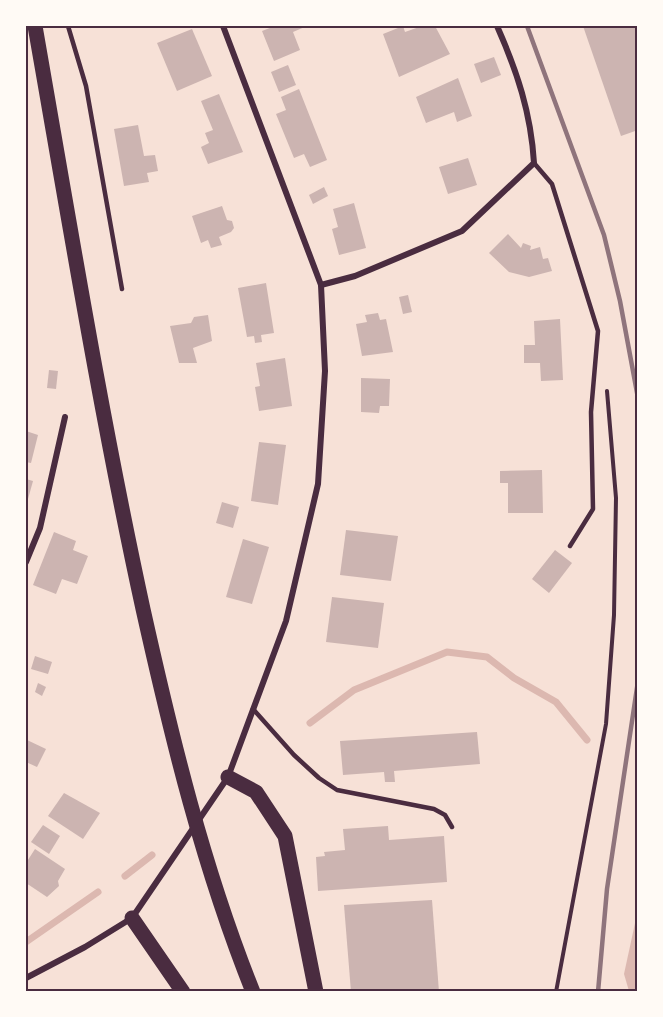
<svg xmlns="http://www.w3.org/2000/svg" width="663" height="1017" font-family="'PT Serif',serif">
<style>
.water{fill:#dcb8b0}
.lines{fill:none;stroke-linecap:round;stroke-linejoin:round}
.stream{stroke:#dcb8b0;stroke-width:7}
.building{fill:#ccb4b1}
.path{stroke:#4a2c40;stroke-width:4}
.service{stroke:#4a2c40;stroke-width:4.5}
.minor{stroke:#4a2c40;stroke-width:6}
.primary{stroke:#4a2c40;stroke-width:15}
.rail{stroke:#8f747c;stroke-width:4.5}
.neatline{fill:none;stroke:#4a2c40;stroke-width:2}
</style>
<rect width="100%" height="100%" fill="#f7e1d7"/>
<polygon class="water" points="637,914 637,991 629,991 624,974"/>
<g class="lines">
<g class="stream">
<polyline points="310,723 354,690 447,652 487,657 514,678 556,702 587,740"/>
<polyline points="125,876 152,855"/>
<polyline points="26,942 98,892"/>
</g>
</g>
<g class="building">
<polygon points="275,26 307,26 293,32 300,50 274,61 262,31"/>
<polygon points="403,26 405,32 422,26 435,26 450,54 399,77 383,34"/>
<polygon points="583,26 638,26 638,130 621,136"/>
<polygon points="192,29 212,76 177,91 157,43"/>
<polygon points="494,57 501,75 481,83 474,64"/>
<polygon points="288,65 296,85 279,92 271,72"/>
<polygon points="458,78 472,116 457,122 454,112 426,123 416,97"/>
<polygon points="299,89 327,160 310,167 304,154 294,158 276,114 286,110 281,97"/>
<polygon points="219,94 243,152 208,164 201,147 209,143 205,133 213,130 201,101"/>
<polygon points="138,125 144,156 155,155 158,171 147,173 149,182 124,186 114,129"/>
<polygon points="468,158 477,185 448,194 439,167"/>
<polygon points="324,187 328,196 313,204 309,195"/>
<polygon points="354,203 366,248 339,255 332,229 338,227 333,209"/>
<polygon points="222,206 227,220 232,221 234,228 231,232 219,237 222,245 211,248 208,240 201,243 192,216"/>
<polygon points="508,234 521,248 523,243 531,246 530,250 540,247 543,259 548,258 552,271 529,277 509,272 489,253"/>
<polygon points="266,283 274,333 261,335 262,342 255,343 254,336 247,337 238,288"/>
<polygon points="408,295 412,312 403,314 399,297"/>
<polygon points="378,313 380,320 386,319 393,352 362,356 356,324 367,322 365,315"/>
<polygon points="208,315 212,341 193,348 197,363 179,363 170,326 191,323 194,317"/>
<polygon points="560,319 563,380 541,381 540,363 524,363 524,345 535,345 534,321"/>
<polygon points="285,358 292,406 259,411 255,387 260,386 256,363"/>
<polygon points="49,370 58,371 56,389 47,388"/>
<polygon points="361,378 390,379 389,406 380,406 379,413 361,412"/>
<polygon points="26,431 38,435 31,463 26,462"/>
<polygon points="259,442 286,445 278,505 251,501"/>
<polygon points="542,470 543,513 508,513 508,483 500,483 500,471"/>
<polygon points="26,479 33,481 28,499 26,499"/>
<polygon points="222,502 239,507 233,528 216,523"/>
<polygon points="346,530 398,536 391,581 340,575"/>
<polygon points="54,532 76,541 73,550 88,556 77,584 62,579 56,594 33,585"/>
<polygon points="243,539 269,547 252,604 226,597"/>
<polygon points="555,550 572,563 549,593 532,579"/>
<polygon points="332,597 384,603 378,648 326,642"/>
<polygon points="35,656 52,662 48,674 31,669"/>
<polygon points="38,683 46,687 42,696 35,692"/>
<polygon points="477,732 480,764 394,771 395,782 385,782 384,772 343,775 340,741"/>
<polygon points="27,740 46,749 37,767 26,762"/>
<polygon points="64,793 100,813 83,839 48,816"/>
<polygon points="43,825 60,836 49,854 31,842"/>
<polygon points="388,826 389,840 444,836 447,882 318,891 316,857 325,856 324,852 345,850 343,829"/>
<polygon points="35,849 65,869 58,881 59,886 47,897 26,883 26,863"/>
<polygon points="432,900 439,992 351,992 344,905"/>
</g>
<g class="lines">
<polyline class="path" points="556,992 606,724 614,615 616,498 607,391"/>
<g class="service">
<polyline points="68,26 86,86 122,289"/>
<polyline points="534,163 552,184 598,331 591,412 593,509 570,546"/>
<polyline points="253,709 294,755 319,778 337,790 434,809 445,815 452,827"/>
</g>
<g class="minor">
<path d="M 321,285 L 355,276 L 462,231 L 534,163 C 531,113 517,71 497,26"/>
<polyline points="26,562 40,528 65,417"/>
<polyline points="26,978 85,947 132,918 228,777 286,621 318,484 325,371 321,285 223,26"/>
</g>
<g class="primary">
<path d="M 35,26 C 69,220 101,416 143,609 C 172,739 203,867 253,992"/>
<polyline points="228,777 256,792 285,836 316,992"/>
<polyline points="132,918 183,992"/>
</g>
<g class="rail">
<polyline points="527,26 604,235 620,301 638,398"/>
<polyline points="598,992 607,889 638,681"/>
</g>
</g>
<rect width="663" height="1017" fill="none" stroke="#fffaf5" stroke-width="54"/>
<rect x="27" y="27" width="609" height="963" class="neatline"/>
</svg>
